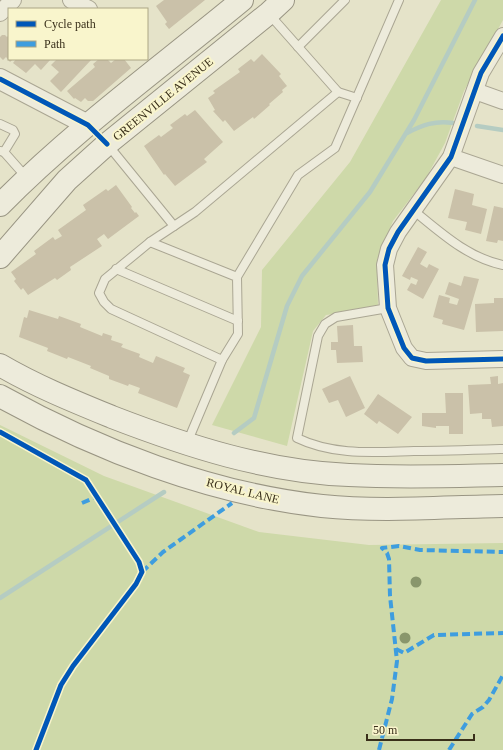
<svg xmlns="http://www.w3.org/2000/svg" width="503" height="750" font-family="'Times New Roman',serif">
<style>
.green{fill:#ced9a9}
.lines{fill:none;stroke-linecap:round;stroke-linejoin:round}
.stream{stroke:#b5ccc2;stroke-width:4.5}
.building{fill:#cac1a9}
.service-casing{stroke:#aaa693;stroke-width:10}
.minor-casing{stroke:#aaa693;stroke-width:18}
.tertiary-casing{stroke:#aaa693;stroke-width:22}
.secondary-casing{stroke:#999583;stroke-width:24}
.service{stroke:#edebdb;stroke-width:8}
.minor{stroke:#edebdb;stroke-width:16}
.tertiary{stroke:#edebdb;stroke-width:20}
.secondary{stroke:#edebdb;stroke-width:22}
.quiet{stroke:#3e9ddf;stroke-width:4;stroke-dasharray:8 4;stroke-linecap:butt}
.cycleway-casing{stroke:#f9f5cc;stroke-width:8}
.cycleway{stroke:#0057b8;stroke-width:5}
.tree{fill:#89966c}
.labels{text-anchor:middle;dominant-baseline:central;stroke-width:4;stroke-linejoin:round;paint-order:stroke}
.street-label{font-size:12px;fill:#392f1a;stroke:#f9f5cc}
</style>
<rect width="100%" height="100%" fill="#e5e3c9"/>
<g class="green">
<polygon points="441,0 503,0 503,20 464,91 445,143 426,178 393,221 377,260 378,308 326,315 313,331 287,446 212,425 261,327 262,270 350,162"/>
<polygon points="0,425 104,476 259,532 369,545 503,543 503,750 0,750"/>
</g>
<g class="lines">
<g class="stream">
<polyline points="477,126 503,130"/>
<path d="M 407,133 C 422,125 436,120 453,123"/>
<polyline points="234,433 254,418 287,306 302,276 370,192 414,120 475,0"/>
<polyline points="0,598 164,492"/>
</g>
</g>
<g class="building">
<polygon points="164,0 205,0 169,29 165,24 167,22 156,6"/>
<polygon points="2,35 5,35 7,37 9,35 9,59 13,59 10,62 6,57 3,60 0,57 0,37"/>
<polygon points="262,54 281,74 279,76 287,86 282,90 283,92 269,104 270,105 254,119 253,117 234,131 225,120 223,122 213,111 215,110 208,98 215,93 213,91 240,72 238,69 251,59 254,62"/>
<polygon points="16,59 51,59 41,70 35,64 26,73 13,63"/>
<polygon points="57,59 92,59 61,92 50,81 59,72 51,65"/>
<polygon points="99,59 107,59 111,63 116,59 124,59 131,68 93,101 88,101 85,98 81,102 75,98 74,99 67,91 95,67 93,64"/>
<polygon points="195,110 223,142 204,159 207,162 175,186 165,174 164,175 144,146 159,135 161,137 173,128 170,125 185,114 187,116"/>
<polygon points="116,185 132,207 131,208 135,213 136,212 139,216 108,239 104,234 97,239 102,246 70,267 71,270 57,280 55,278 28,295 23,288 21,290 14,281 16,279 11,272 36,254 34,251 53,237 55,240 62,236 58,230 86,210 83,205 106,189 108,191"/>
<polygon points="455,189 474,194 472,205 487,209 481,234 465,230 467,222 448,218"/>
<polygon points="494,206 503,208 503,241 498,240 497,243 486,241"/>
<polygon points="418,247 427,252 420,264 427,268 429,264 439,269 423,299 407,290 411,283 416,285 418,280 411,277 410,280 402,276"/>
<polygon points="464,276 479,279 464,330 442,324 443,320 433,317 439,295 450,298 449,303 457,305 459,299 445,294 449,282 461,286"/>
<polygon points="494,298 503,298 503,331 476,332 475,304 494,303"/>
<polygon points="29,310 58,319 59,316 81,324 80,327 102,336 103,333 112,336 111,340 123,344 121,347 140,354 139,357 153,363 156,356 185,368 183,372 190,375 177,408 138,393 140,388 129,384 128,386 109,379 109,376 90,368 91,366 68,357 67,359 47,351 48,348 19,337 24,317 27,318"/>
<polygon points="353,325 354,346 362,346 363,362 337,363 336,350 331,350 331,342 338,342 337,326"/>
<polygon points="350,376 365,408 346,417 338,400 329,403 322,389"/>
<polygon points="498,376 498,384 503,383 503,426 492,427 491,419 482,419 482,413 470,414 468,385 491,384 490,377"/>
<polygon points="445,393 463,393 463,434 449,434 449,426 436,426 436,428 422,426 422,413 446,413"/>
<polygon points="378,394 412,417 398,434 379,421 377,424 364,414"/>
</g>
<g class="lines">
<g class="service-casing">
<g id="service">
<polyline points="298,47 345,0"/>
<polyline points="338,92 357,98"/>
<polyline points="0,124 13,130 15,134 4,152"/>
<polyline points="108,145 174,226 150,242 237,277 238,334 222,360 187,443"/>
<polyline points="0,151 4,152 27,178"/>
<path d="M 413,210 C 440,232 468,258 503,265"/>
<polyline points="174,226 195,212 338,92 269,14"/>
<polyline points="150,242 105,279 99,293 104,302 111,309 222,360"/>
<polyline points="116,269 238,321"/>
<polyline points="237,277 298,175 335,148 399,0"/>
<path d="M 388,308 L 336,317 L 325,324 L 318,336 L 297,438 C 334,456 375,452 414,451 C 444,451 473,450 503,449"/>
</g>
</g>
<g class="minor-casing">
<g id="minor">
<polyline points="71,0 89,9"/>
<polyline points="0,13 13,0"/>
<polyline points="503,36 481,73 451,157 398,232 389,249 385,265 388,308 404,348 412,358 426,361 503,359"/>
<polyline points="475,91 503,101"/>
<polyline points="451,157 503,175"/>
</g>
</g>
<g class="tertiary-casing">
<polyline id="tertiary" points="0,79 88,125"/>
</g>
<g class="secondary-casing">
<g id="secondary">
<path d="M 0,205 C 74,130 161,67 242,0"/>
<polyline points="0,257 67,180 107,144 269,13 283,0"/>
<path d="M 0,365 C 36,386 73,401 112,417 C 187,446 267,472 349,475 C 400,478 452,476 503,475"/>
<path d="M 0,396 C 97,450 211,494 322,506 C 381,512 443,507 503,506"/>
</g>
</g>
<use href="#service" class="service"/>
<use href="#minor" class="minor"/>
<use href="#tertiary" class="tertiary"/>
<use href="#secondary" class="secondary"/>
<g class="quiet">
<polyline points="82,503 98,496"/>
<polyline points="142,572 163,552 232,503"/>
<polyline points="396,649 404,653 434,635 503,633"/>
<polyline points="379,750 392,699 397,661 390,596 389,559 387,553 382,548 399,546 420,550 503,552"/>
<polyline points="449,750 472,714 483,707 489,700 503,675"/>
</g>
<g class="cycleway-casing">
<g id="cycleway">
<polyline points="503,36 481,73 451,157 398,232 389,249 385,265 388,308 404,348 412,358 426,361 503,359"/>
<polyline points="0,79 88,125 107,144"/>
<polyline points="0,432 86,480 139,562 142,572 136,584 73,666 61,685 36,750"/>
</g>
</g>
<use href="#cycleway" class="cycleway"/>
</g>
<g class="tree">
<circle cx="416" cy="582" r="5.5"/>
<circle cx="405" cy="638" r="5.5"/>
</g>
<g class="labels">
<g class="street-label">
<text transform="translate(163 99) rotate(-39)">GREENVILLE AVENUE</text>
<text transform="translate(243 491) rotate(14)">ROYAL LANE</text>
</g>
</g>
<rect x="8" y="8" width="140" height="52" fill="#f9f5cc" stroke="#aca685"/>
<rect x="16" y="21" width="20" height="6" fill="#0057b8" stroke="#aca685"/>
<text x="44" y="28" font-size="12" fill="#392f1a">Cycle path</text>
<rect x="16" y="41" width="20" height="6" fill="#3e9ddf" stroke="#aca685"/>
<text x="44" y="48" font-size="12" fill="#392f1a">Path</text>
<path d="M367 734v6h107v-6" fill="none" stroke="#392f1a" stroke-width="2"/>
<text x="373" y="734" font-size="12" fill="#392f1a" stroke="#f9f5cc" stroke-width="3" paint-order="stroke">50 m</text>
</svg>
